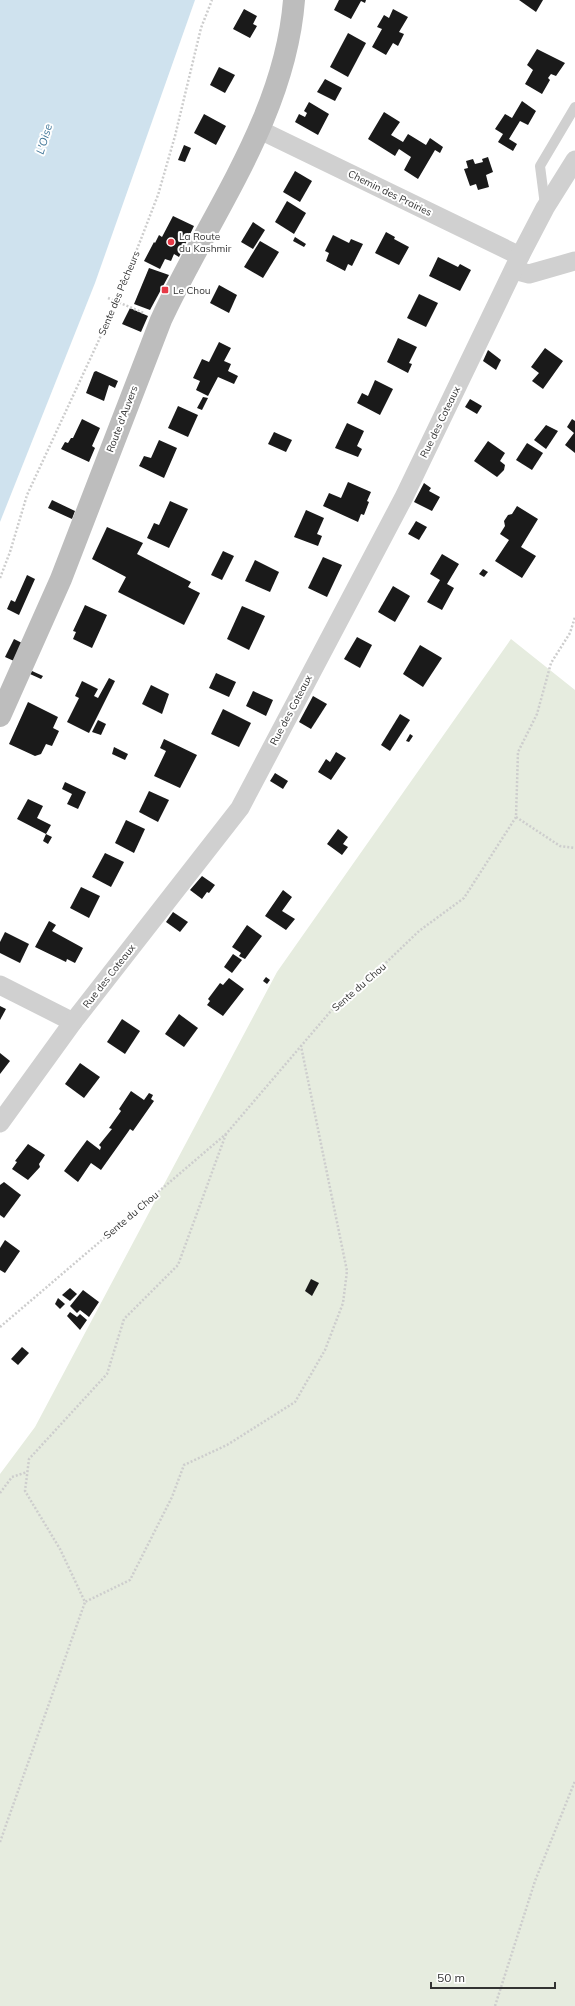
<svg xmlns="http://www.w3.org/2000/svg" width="575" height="2006" font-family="Mulish,sans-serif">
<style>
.green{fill:#e6ecdf}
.water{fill:#cfe2ee}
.building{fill:#1a1a1a}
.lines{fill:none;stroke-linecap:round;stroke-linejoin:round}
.path{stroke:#cdcdcd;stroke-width:2.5;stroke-dasharray:2 2;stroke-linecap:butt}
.service{stroke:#d0d0d0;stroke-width:10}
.minor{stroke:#d0d0d0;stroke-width:19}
.secondary{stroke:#bdbdbd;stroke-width:22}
.poi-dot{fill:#e63946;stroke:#fff;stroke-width:1.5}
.labels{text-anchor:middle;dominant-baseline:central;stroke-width:4;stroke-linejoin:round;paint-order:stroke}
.street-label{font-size:10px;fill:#333;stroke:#fff}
.poi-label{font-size:10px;fill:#333;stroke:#fff;text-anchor:start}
.water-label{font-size:11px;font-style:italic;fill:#3f7597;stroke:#fff}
</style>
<rect width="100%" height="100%" fill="#fff"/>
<polygon class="green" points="511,639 575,690 575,2006 0,2006 0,1474 35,1427 277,972"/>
<polygon class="water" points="0,0 195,0 95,283 0,522"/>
<g class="building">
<polygon points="339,0 366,0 365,3 361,1 351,19 334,10"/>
<polygon points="519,0 543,0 536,12"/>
<polygon points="244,9 257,16 253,24 257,26 250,38 233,29"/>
<polygon points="393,9 408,17 399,32 404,34 398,46 393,43 386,55 372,47 382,29 377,27 384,15 389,18"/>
<polygon points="348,33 366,43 348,77 330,67"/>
<polygon points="537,49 565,63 556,76 551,74 548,78 550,80 542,94 525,84 533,70 527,65"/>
<polygon points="219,67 235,75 225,93 210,85"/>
<polygon points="325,79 342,88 335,101 317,92"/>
<polygon points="522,101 536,111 528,125 520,121 509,139 517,144 513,151 498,142 503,134 495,129 505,114 512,118"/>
<polygon points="309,102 329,114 318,135 295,122 299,114 305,117 307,113 304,111"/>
<polygon points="384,112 400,122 391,135 403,142 408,134 426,145 430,138 443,147 440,153 435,150 418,179 404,170 411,157 399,149 395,156 368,139"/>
<polygon points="204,114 226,126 216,145 194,133"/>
<polygon points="184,145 191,148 185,162 178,160"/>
<polygon points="488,157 493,172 486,175 489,187 478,190 476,184 470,186 464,169 468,168 466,161 473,159 475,164 483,162 482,159"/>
<polygon points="295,171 312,181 300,202 283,192"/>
<polygon points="287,201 306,213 294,234 275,222"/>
<polygon points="173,216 194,226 179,257 174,254 171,261 165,259 160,269 144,261 154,242 155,243 159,235 162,237"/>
<polygon points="253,222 265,230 253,249 241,242"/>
<polygon points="386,232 395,237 394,239 409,247 399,265 375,253"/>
<polygon points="333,235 349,243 351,239 363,244 352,266 348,264 345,271 326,261 329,253 325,251"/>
<polygon points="295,237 306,244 304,247 293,241"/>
<polygon points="260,241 279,252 263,278 244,267"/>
<polygon points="438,257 458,267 460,264 471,270 460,291 429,276"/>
<polygon points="149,268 169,275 150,310 134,304"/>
<polygon points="219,285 237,295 229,313 210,303"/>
<polygon points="419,294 438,303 426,327 407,318"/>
<polygon points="130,308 148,316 141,332 122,324"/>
<polygon points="398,338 417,347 409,363 412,364 408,373 387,362"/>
<polygon points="219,342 231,348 224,361 231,364 228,371 238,376 234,384 218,377 208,396 196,390 200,381 193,378 202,359 209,362"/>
<polygon points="545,348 563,361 543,389 532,381 539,373 531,367"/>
<polygon points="488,350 501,360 496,370 483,361"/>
<polygon points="96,371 118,381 115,388 109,385 104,401 86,393 94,372"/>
<polygon points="375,380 393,389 380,415 357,403 362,393 368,396"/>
<polygon points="203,397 208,398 202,410 197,408"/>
<polygon points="470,399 482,406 477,414 465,407"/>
<polygon points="178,406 198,415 188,437 168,428"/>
<polygon points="82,419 100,428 92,446 95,448 89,462 61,449 65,442 68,443 71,438 73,438"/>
<polygon points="572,419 575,421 575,453 565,445 574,433 567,427"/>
<polygon points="347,423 364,431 357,446 362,449 358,457 335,448"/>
<polygon points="546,425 558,431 546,449 534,440"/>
<polygon points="274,432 292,440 286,452 268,444"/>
<polygon points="159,440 177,448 164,478 139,466 144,456 151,458"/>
<polygon points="488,441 505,453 500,461 505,465 504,470 497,477 474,461"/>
<polygon points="527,443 543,453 532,470 516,460"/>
<polygon points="348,482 371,492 367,501 369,502 364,515 361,514 358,522 323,506 329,493 341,498"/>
<polygon points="424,483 431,488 429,491 440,497 432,511 414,502"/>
<polygon points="52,500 75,511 72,519 48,508"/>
<polygon points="170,501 188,509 169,548 147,538 154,523 159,525"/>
<polygon points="517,506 538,519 521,547 536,556 522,578 495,561 509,540 500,534 505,526 504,521 508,515 512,514"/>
<polygon points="306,510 324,518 317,534 322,536 318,546 294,537"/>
<polygon points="416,521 427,527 419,540 408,534"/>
<polygon points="107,527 143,543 137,554 191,582 188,587 200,593 184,625 118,592 126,577 92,559"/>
<polygon points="223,551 234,556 222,580 211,575"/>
<polygon points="442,554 459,564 447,584 454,588 442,610 427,602 440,580 430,574"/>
<polygon points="323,557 342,565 327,597 308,588"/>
<polygon points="255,560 279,572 270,592 245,581"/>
<polygon points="483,569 488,572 484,577 479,574"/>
<polygon points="27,575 35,579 19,615 7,609 11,600 15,602"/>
<polygon points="393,586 410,596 395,622 378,612"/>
<polygon points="85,605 107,615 92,648 73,639 76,632 73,631"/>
<polygon points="242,606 265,616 249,650 227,639"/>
<polygon points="357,637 372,645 360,668 344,659"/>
<polygon points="14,639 22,643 14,661 5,657"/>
<polygon points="420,645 442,658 423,687 403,674"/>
<polygon points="32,671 43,676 41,679 30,674"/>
<polygon points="216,673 236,682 229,697 209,688"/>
<polygon points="109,678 115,681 89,733 67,722 79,698 75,696 82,681 98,689 94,696 98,698"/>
<polygon points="151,685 169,694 162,714 142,704"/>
<polygon points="253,691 273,700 266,716 246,706"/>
<polygon points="313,696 327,704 311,729 299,722"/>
<polygon points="28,702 58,717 53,728 59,731 52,746 46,744 41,754 35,756 9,744"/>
<polygon points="223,709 251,723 239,747 211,734"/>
<polygon points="400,714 410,720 390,751 381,745"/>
<polygon points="98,720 106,724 101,735 92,732"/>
<polygon points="410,734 413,736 409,742 406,741"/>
<polygon points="164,739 197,755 180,788 154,776 166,751 160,748"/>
<polygon points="114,747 128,754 125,760 112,754"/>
<polygon points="336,752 346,758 331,780 318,772 326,759 330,762"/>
<polygon points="275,773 288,781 283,789 270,781"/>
<polygon points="65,782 86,792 78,809 67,804 72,794 62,789"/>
<polygon points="149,791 169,800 158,822 139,812"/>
<polygon points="28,799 43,806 37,818 51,825 46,834 52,837 48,844 43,841 46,834 17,819"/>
<polygon points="126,820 145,829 134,853 115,843"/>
<polygon points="338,829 348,837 343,844 348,847 342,855 327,844"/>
<polygon points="105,853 124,862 111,887 92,877"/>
<polygon points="202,876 215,885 209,893 207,892 202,899 190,890"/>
<polygon points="81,887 100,896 89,918 70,908"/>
<polygon points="283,890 292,897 282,911 295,919 286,930 265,916"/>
<polygon points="173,912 188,922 180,932 166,922"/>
<polygon points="49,921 56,925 52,931 83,948 75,963 67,959 66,962 35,947"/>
<polygon points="247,925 262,936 245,959 239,956 241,953 232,947"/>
<polygon points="5,932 29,944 20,963 0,953 0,942"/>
<polygon points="233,954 242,960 232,973 224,967"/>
<polygon points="266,977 270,980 267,984 263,981"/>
<polygon points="229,978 244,989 223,1016 207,1005 210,1001 208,999 220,983 223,985"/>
<polygon points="0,1006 6,1009 0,1020"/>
<polygon points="179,1014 198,1028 184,1047 165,1034"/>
<polygon points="122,1019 140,1031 125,1054 107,1042"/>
<polygon points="0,1053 10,1061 0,1074"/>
<polygon points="80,1063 100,1077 84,1098 65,1084"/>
<polygon points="131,1091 144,1100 149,1093 153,1095 151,1099 154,1101 133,1131 130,1129 128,1132 101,1170 91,1163 78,1182 64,1171 87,1140 100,1150 101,1147 99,1145 112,1129 109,1128 121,1111 119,1109"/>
<polygon points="28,1144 45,1155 39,1164 40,1167 28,1180 12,1169 17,1162 15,1161"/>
<polygon points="4,1182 21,1195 4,1218 0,1215 0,1185"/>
<polygon points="5,1240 20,1251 5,1273 0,1270 0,1248"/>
<polygon points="311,1279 319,1283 312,1296 305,1291"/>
<polygon points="70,1288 77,1294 70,1301 62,1295"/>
<polygon points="83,1290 99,1302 89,1317 80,1310 77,1313 70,1306"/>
<polygon points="58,1298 65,1304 60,1309 55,1304"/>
<polygon points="70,1312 77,1317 80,1314 87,1320 80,1330 67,1316"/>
<polygon points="22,1347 29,1353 18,1365 11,1359"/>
</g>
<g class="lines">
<g class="path">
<polyline points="108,298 144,313"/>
<polyline points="0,578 10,552 27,495 117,301 158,195 175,136 201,28 212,0"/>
<polyline points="516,817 560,846 575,848"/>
<polyline points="226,1134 178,1265 124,1319 107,1374 29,1459 25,1491 60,1549 85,1602 130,1580 172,1497 184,1465 227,1445 295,1402 325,1350 343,1303 347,1271 301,1046"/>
<polyline points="0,1327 226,1134 336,1005 369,979 419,931 464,898 516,817 518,752 537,714 551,663 570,633 575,617"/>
<polyline points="0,1493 12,1477 27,1472"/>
<polyline points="0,1842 85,1602"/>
<polyline points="495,2006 535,1881 575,1781"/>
</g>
<polyline class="service" points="545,205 540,166 575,107"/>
<g class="minor">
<polyline points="260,130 520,256"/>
<polyline points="514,270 529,274 575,261"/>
<polyline points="0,985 73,1022"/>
<polyline points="0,1123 73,1022 240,808 403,499 520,256 545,208 575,160"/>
</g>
<path class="secondary" d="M 0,716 L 61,579 L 161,320 C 209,216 285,118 294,0"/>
</g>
<g class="poi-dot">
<circle cx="171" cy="242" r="4"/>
<rect x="161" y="286" width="8" height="8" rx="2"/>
</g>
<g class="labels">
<g class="street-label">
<text transform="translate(390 193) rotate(26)">Chemin des Prairies</text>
<text transform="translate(119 293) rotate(-67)">Sente des Pêcheurs</text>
<text transform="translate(122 419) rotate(-69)">Route d'Auvers</text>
<text transform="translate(440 422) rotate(-64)">Rue des Coteaux</text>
<text transform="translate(291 710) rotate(-62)">Rue des Coteaux</text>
<text transform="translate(109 976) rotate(-52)">Rue des Coteaux</text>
<text transform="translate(359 987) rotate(-41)">Sente du Chou</text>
<text transform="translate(131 1215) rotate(-40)">Sente du Chou</text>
</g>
<g class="poi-label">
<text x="179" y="236">La Route<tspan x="179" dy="12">du Kashmir</tspan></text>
<text x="173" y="290">Le Chou</text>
</g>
<g class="water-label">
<text transform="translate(44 139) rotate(-73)">L'Oise</text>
</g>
</g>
<path d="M431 1982v6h124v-6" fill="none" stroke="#333333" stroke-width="2"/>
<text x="437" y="1982" font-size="12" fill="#333333" stroke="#ffffff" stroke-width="3" paint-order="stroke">50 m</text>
</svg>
